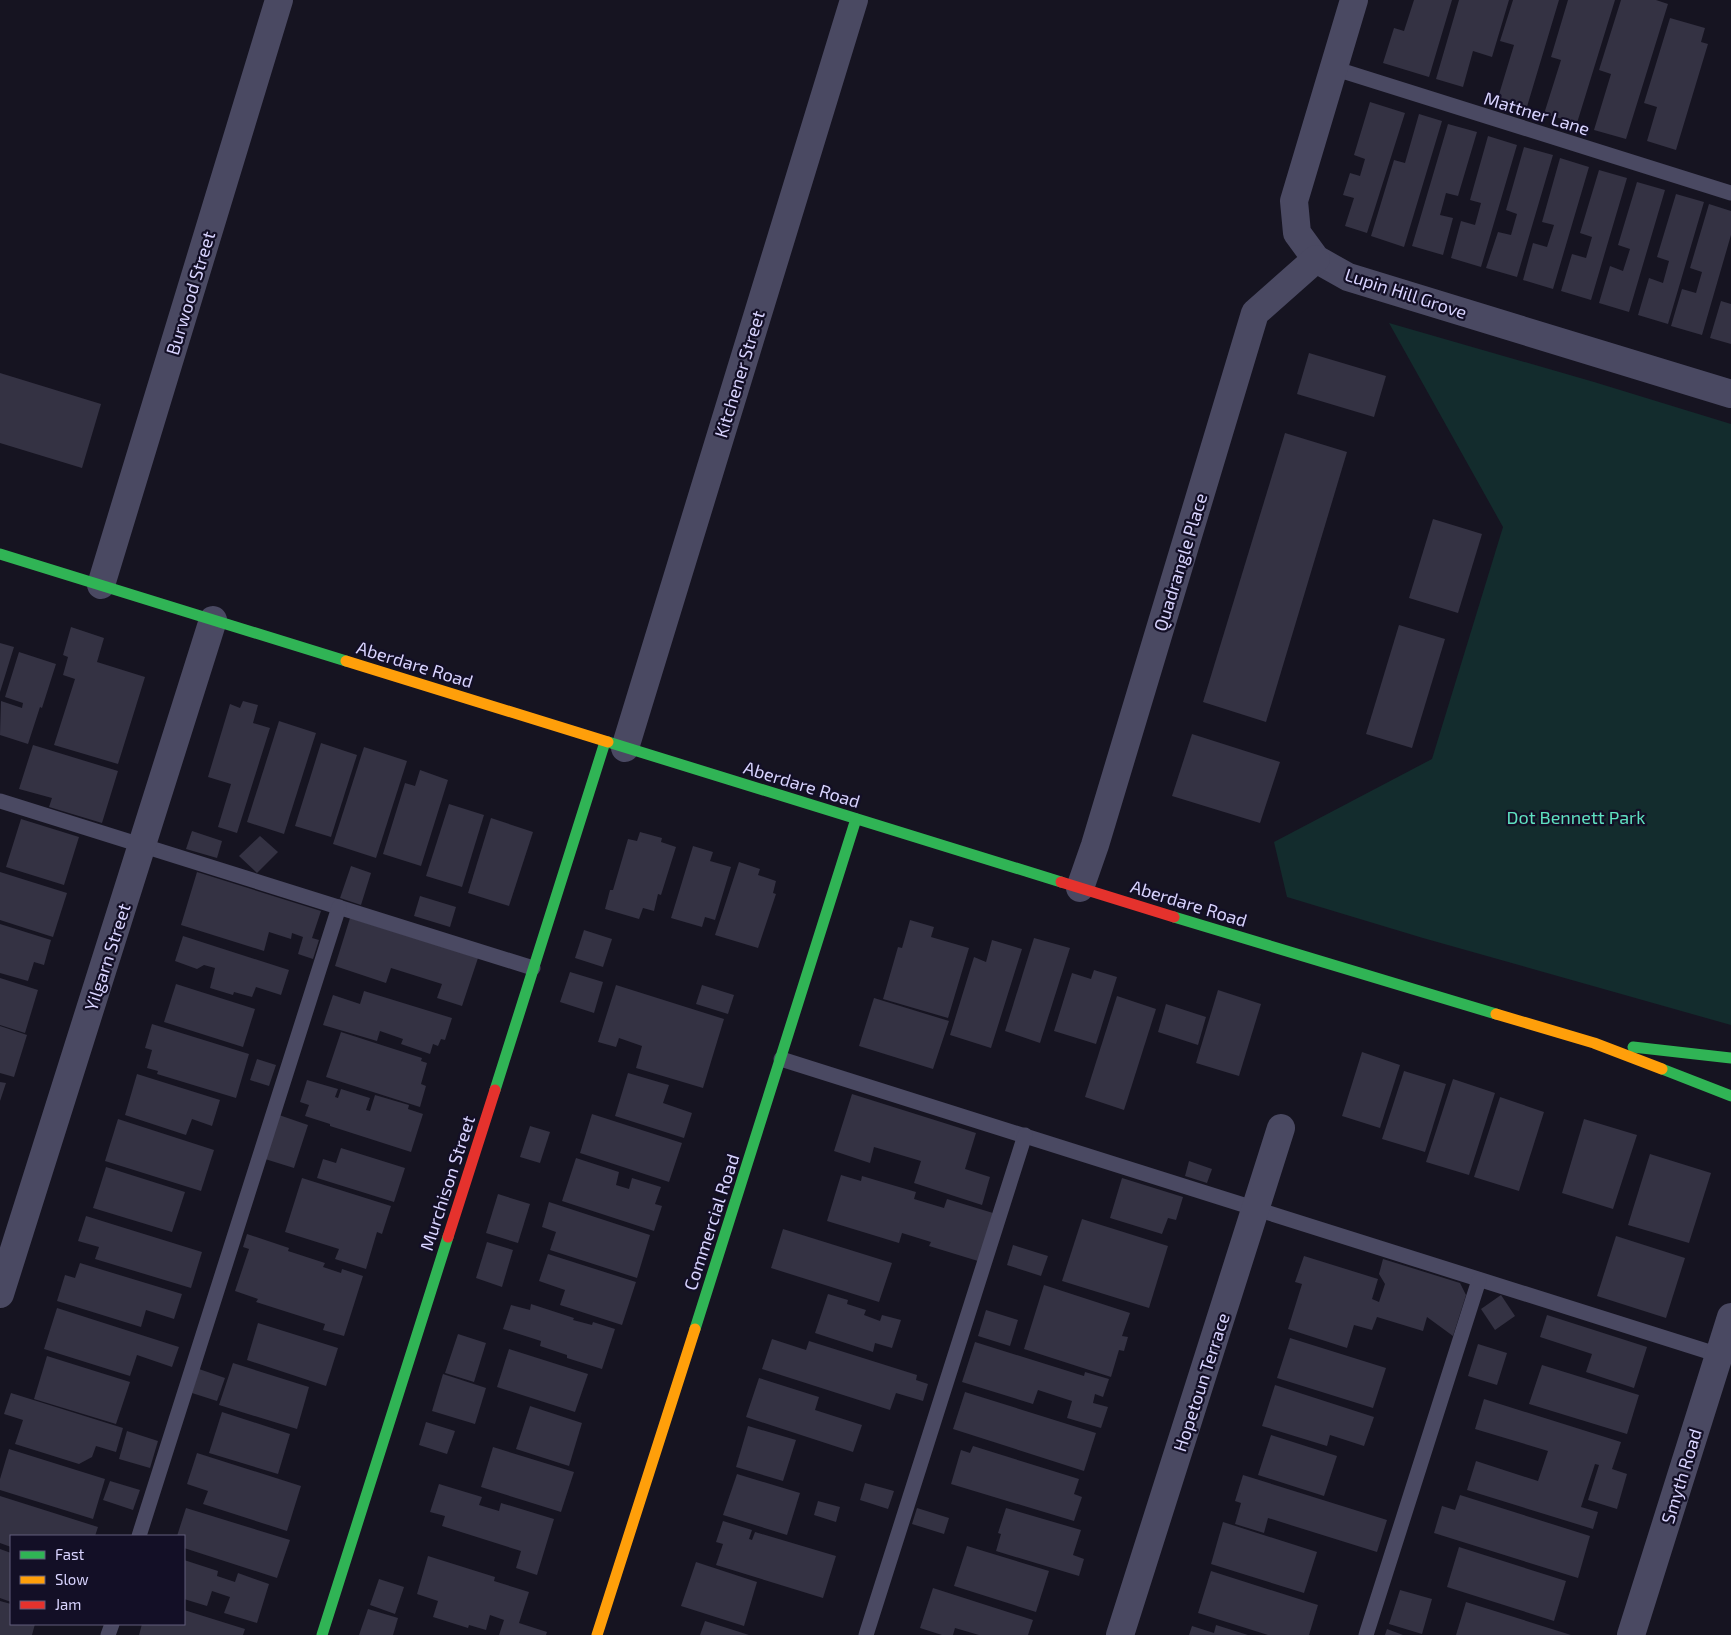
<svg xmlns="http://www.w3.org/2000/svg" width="1731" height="1635" font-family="'Exo 2',sans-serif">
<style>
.green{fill:#132c2d}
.building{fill:#343243}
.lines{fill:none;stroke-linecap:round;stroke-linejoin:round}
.lane{stroke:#4a4962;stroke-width:15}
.street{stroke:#4a4962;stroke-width:28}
.fast{stroke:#30b455;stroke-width:11}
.slow{stroke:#ff9f0a;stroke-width:11}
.jam{stroke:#e5322d;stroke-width:11}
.labels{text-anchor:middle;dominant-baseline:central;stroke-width:4.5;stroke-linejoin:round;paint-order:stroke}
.street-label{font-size:18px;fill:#d9d4ff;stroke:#130f26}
.park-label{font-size:18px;fill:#5fe0c0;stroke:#130f26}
</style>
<rect width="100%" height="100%" fill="#161421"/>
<polygon class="green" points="1389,323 1594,382 1731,424 1731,1025 1423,938 1287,897 1274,842 1432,759 1503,527"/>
<g class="building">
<polygon points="1414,0 1452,0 1429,77 1383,63 1394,28 1404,31"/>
<polygon points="1459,0 1509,0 1492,57 1473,51 1463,87 1436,79"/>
<polygon points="1513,0 1559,0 1526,110 1497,101 1514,45 1500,41"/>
<polygon points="1568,0 1615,0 1577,123 1544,114 1561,60 1551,57"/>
<polygon points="1621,0 1656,0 1668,4 1626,139 1594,130 1611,74 1599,70"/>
<polygon points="1670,18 1705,28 1701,42 1708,44 1676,150 1647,141 1657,107 1644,103"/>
<polygon points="1370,102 1405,113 1367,233 1345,226 1354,198 1343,195 1350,173 1360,176 1365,159 1354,155"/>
<polygon points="1419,114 1442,121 1404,247 1371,236 1394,160 1405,163"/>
<polygon points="1448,124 1477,132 1458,196 1446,193 1440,215 1453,218 1443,255 1412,246"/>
<polygon points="1488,136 1517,145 1481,267 1451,258 1461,221 1475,225 1481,203 1470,200"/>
<polygon points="1524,147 1553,155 1517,277 1486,268 1498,232 1511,235 1517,214 1506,210"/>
<polygon points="1560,158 1589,167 1553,289 1523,280 1533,243 1547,247 1554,225 1542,222"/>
<polygon points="1599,170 1627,178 1591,300 1561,291 1572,254 1586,258 1592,237 1580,233"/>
<polygon points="1637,182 1665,190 1629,312 1599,303 1610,266 1623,271 1630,249 1618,245"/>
<polygon points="1676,194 1704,202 1668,324 1638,315 1649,278 1663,283 1669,261 1657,257"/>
<polygon points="1709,204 1731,211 1731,235 1702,335 1671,326 1682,289 1696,293 1702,272 1690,268"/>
<polygon points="1721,301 1731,304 1731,344 1710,338"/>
<polygon points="1309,353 1386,376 1374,417 1297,394"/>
<polygon points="0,373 101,404 82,468 0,443"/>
<polygon points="1285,433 1347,452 1266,722 1203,702"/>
<polygon points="1433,519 1482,534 1458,613 1409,598"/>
<polygon points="1399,625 1445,639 1412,748 1366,734"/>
<polygon points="71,627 104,638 97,662 145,677 118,764 54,745 75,679 63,675 68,657 63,655"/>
<polygon points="0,643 14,647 0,692"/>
<polygon points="19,652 56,664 42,708 40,707 28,744 0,735 1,701 22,708 23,703 5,697"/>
<polygon points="243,701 258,705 253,723 270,728 237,833 218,827 231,784 208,777 230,704 240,708"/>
<polygon points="279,721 316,733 284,834 247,822"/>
<polygon points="1192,734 1280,762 1260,823 1172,796"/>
<polygon points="321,743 357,755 331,837 295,826"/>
<polygon points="33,745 118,771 102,823 49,807 52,798 19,789"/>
<polygon points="364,747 407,761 376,858 333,844"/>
<polygon points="420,770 448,780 421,866 383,854 405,783 415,786"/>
<polygon points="449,804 484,815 462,887 426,876"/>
<polygon points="491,818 533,832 509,906 468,893"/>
<polygon points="21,819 79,837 64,885 6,867"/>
<polygon points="192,831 222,841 217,858 186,849"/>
<polygon points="640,832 662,838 661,842 676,847 661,895 658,894 654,911 643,908 639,919 605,909 610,890 613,890 628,839 637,841"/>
<polygon points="260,836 278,852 257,873 239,856"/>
<polygon points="693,846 713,852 710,861 731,867 715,920 705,917 702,927 671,918"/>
<polygon points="739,862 760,869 758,875 776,881 773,893 776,894 758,948 715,935"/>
<polygon points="351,866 371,873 361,905 340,898"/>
<polygon points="0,872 67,893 53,937 0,920"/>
<polygon points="197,872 321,911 312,938 319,940 313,959 298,954 303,937 292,933 291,939 269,932 264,951 181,925"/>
<polygon points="420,896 456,907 450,927 414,916"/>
<polygon points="350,918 478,958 462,1006 437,998 442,984 391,968 386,983 335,966"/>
<polygon points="910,920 934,927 931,937 969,948 948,1018 883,999 898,947 902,948"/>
<polygon points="0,924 51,940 44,965 34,962 28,981 0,973"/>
<polygon points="584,930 612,939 603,967 575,958"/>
<polygon points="183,936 289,970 281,995 256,987 252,997 234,992 233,995 210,988 215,968 204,965 197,969 175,961"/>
<polygon points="1034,938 1070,948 1040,1043 1005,1031"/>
<polygon points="992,940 1022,949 991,1048 950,1035 974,957 986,962"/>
<polygon points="1094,970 1117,977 1096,1044 1054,1031 1072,973 1091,979"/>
<polygon points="570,972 603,982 594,1013 560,1002"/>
<polygon points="0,978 38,990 25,1033 0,1025"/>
<polygon points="176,984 255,1009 243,1047 164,1022"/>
<polygon points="616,985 724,1019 703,1088 636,1068 642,1046 619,1038 616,1047 598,1042"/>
<polygon points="702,985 734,995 728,1014 696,1004"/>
<polygon points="1218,990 1261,1004 1239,1076 1196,1063"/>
<polygon points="364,991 452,1018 445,1040 441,1039 438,1046 433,1044 430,1054 401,1044 403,1039 380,1031 377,1041 323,1025 333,995 360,1004"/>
<polygon points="1117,996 1156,1009 1124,1110 1085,1097"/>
<polygon points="874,998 949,1021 933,1069 859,1046"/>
<polygon points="1166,1004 1206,1017 1198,1045 1158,1032"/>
<polygon points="152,1024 249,1054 236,1098 157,1074 158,1071 147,1068 152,1050 145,1048"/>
<polygon points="0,1026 27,1035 14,1077 0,1073"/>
<polygon points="341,1032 422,1058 421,1061 427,1063 421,1084 426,1086 420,1107 326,1077"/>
<polygon points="1362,1052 1400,1065 1380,1128 1342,1116"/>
<polygon points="257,1059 276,1065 269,1086 250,1080"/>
<polygon points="1404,1071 1446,1084 1425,1152 1382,1139"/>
<polygon points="628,1073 669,1085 663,1103 692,1113 684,1138 615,1116"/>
<polygon points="137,1074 220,1100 212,1126 192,1119 186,1135 125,1115"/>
<polygon points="1453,1079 1495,1093 1469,1175 1426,1162"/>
<polygon points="307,1080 338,1089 335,1097 338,1098 341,1089 370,1098 366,1110 370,1111 375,1095 409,1105 408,1109 423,1114 411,1152 330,1126 330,1124 305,1116 309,1105 300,1102"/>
<polygon points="0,1082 6,1083 0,1101"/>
<polygon points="852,1094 976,1133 965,1169 990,1177 982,1205 914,1183 921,1161 874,1147 870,1163 834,1151"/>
<polygon points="1500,1097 1544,1112 1519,1191 1474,1177"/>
<polygon points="592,1114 682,1143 669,1182 580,1153"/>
<polygon points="279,1115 308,1125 294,1168 265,1159"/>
<polygon points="118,1119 214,1150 201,1191 105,1161"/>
<polygon points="1584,1119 1637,1135 1613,1209 1562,1193"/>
<polygon points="530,1126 550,1132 540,1163 520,1157"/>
<polygon points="341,1148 405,1168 394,1202 317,1178 323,1159 336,1163"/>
<polygon points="1650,1154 1711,1173 1689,1243 1628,1225"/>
<polygon points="576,1158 619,1172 616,1185 629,1189 632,1178 661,1187 655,1204 662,1206 654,1231 562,1201"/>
<polygon points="1189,1161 1212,1169 1207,1183 1185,1176"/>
<polygon points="106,1167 185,1192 172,1232 93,1208"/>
<polygon points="841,1175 861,1181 862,1176 916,1192 914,1199 944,1208 947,1199 993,1213 978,1261 929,1246 931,1242 902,1233 899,1243 827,1221"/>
<polygon points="302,1178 391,1206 382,1234 377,1232 366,1269 335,1259 339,1249 285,1232"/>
<polygon points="1122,1178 1183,1197 1176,1220 1168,1218 1162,1234 1110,1218"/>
<polygon points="498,1194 530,1204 518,1243 486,1233"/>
<polygon points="549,1202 650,1235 637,1278 550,1250 556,1232 542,1227"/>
<polygon points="86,1216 202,1252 191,1288 95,1259 99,1247 78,1241"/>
<polygon points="1082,1219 1168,1246 1149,1308 1062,1281"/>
<polygon points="783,1229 892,1263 879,1302 771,1268"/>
<polygon points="247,1234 289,1248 288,1251 325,1263 323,1267 341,1273 342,1269 363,1276 344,1336 323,1330 325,1324 256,1302 258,1299 235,1291 249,1249 243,1247"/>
<polygon points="1616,1236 1685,1258 1666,1318 1597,1296"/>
<polygon points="487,1242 513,1250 502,1287 476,1278"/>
<polygon points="1013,1245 1048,1256 1041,1276 1007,1265"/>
<polygon points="548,1254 636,1282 622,1325 560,1305 565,1290 539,1281"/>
<polygon points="1304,1256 1378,1279 1372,1299 1379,1302 1385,1284 1379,1274 1383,1259 1460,1283 1466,1295 1453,1336 1427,1317 1423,1331 1377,1317 1372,1330 1354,1325 1347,1348 1288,1329 1302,1284 1295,1282"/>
<polygon points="80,1263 182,1294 174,1319 146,1310 141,1327 57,1301 65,1275 75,1278"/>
<polygon points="1044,1285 1130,1313 1122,1336 1128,1337 1124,1351 1119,1350 1111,1377 1024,1349"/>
<polygon points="828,1294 848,1300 847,1304 866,1310 864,1315 880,1321 882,1315 901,1320 892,1348 875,1343 873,1352 815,1333"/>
<polygon points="1501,1295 1515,1316 1495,1330 1481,1309"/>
<polygon points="531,1304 574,1318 573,1320 592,1325 593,1322 615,1329 602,1369 567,1358 567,1355 540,1346 541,1341 503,1329 511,1305 530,1310"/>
<polygon points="57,1308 179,1347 172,1367 137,1355 130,1376 44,1349"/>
<polygon points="986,1310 1018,1320 1010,1346 978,1336"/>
<polygon points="1547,1315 1647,1347 1634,1388 1586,1372 1592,1354 1540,1337"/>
<polygon points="258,1323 338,1348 326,1386 247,1360"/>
<polygon points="458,1334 486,1343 474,1382 445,1373"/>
<polygon points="1290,1338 1386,1368 1373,1408 1277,1378"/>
<polygon points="772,1339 806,1350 809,1341 917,1375 916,1380 928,1384 923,1401 896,1393 890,1410 762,1369"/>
<polygon points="975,1342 1084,1376 1085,1372 1109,1379 1103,1397 1095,1394 1093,1403 1108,1407 1101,1428 1067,1418 1072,1401 1038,1390 1033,1404 962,1382"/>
<polygon points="1478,1344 1507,1353 1497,1385 1468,1376"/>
<polygon points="509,1349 588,1374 575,1412 497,1387"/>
<polygon points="47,1356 130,1382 116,1424 34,1399"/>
<polygon points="233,1363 309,1387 297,1429 219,1405"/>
<polygon points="1542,1365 1639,1395 1627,1434 1529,1404"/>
<polygon points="199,1369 225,1378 217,1401 192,1393"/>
<polygon points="443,1374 486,1388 475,1424 432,1411"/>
<polygon points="759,1378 819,1397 815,1410 862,1425 853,1452 746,1417"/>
<polygon points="1275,1385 1374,1417 1364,1446 1330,1435 1327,1446 1262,1426"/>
<polygon points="965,1392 1096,1433 1084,1471 953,1429"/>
<polygon points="11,1393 123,1428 116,1452 96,1446 92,1457 79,1464 15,1444 23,1420 4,1414"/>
<polygon points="1484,1399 1621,1442 1612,1469 1627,1474 1617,1509 1588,1500 1599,1465 1595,1464 1581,1507 1598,1512 1593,1529 1467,1490 1476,1461 1538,1481 1548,1451 1475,1429"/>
<polygon points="530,1406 582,1423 569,1466 516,1449"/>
<polygon points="222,1412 290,1434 278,1474 209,1453"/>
<polygon points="426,1422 455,1431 447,1454 419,1445"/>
<polygon points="748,1426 796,1440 783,1481 736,1467"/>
<polygon points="127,1431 158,1441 150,1468 119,1459"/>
<polygon points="1271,1435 1337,1456 1324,1496 1258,1475"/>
<polygon points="973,1446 1079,1479 1074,1494 1082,1497 1074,1521 951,1484 961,1450 970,1453"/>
<polygon points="493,1447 574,1472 561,1512 481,1487"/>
<polygon points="9,1449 105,1479 93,1519 0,1490 0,1479"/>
<polygon points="197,1453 301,1486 287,1531 203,1504 208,1491 187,1484"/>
<polygon points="737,1474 800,1493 787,1535 723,1515"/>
<polygon points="1243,1475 1387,1520 1377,1552 1268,1518 1264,1533 1235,1524 1241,1503 1235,1501"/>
<polygon points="110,1481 140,1490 133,1510 103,1500"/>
<polygon points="865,1483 894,1491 888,1509 860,1500"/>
<polygon points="439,1484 482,1497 479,1505 499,1511 501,1503 554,1519 537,1575 516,1568 521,1551 442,1526 445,1516 430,1512"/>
<polygon points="1460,1495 1590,1536 1578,1578 1434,1533 1442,1506 1455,1510"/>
<polygon points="0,1496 98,1527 95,1536 11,1536 11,1547 0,1543"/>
<polygon points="818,1501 840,1507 836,1522 814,1515"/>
<polygon points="186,1508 290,1540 277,1578 184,1548 184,1536 177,1536"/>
<polygon points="917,1508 949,1518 944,1534 912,1524"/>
<polygon points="1006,1508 1081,1530 1073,1555 1084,1559 1079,1576 996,1551 1001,1534 998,1533"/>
<polygon points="723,1521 752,1530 749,1539 752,1540 755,1532 836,1556 823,1598 716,1565 723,1544 716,1542"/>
<polygon points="1223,1522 1317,1552 1304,1593 1211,1564"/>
<polygon points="967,1546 1049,1571 1036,1612 954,1586"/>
<polygon points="1459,1547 1566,1581 1554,1621 1447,1587"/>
<polygon points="0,1549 11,1553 11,1602 0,1598"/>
<polygon points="428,1556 495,1577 494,1581 529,1592 519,1623 547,1632 546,1635 499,1635 504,1620 490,1615 486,1630 469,1625 468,1628 433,1617 438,1601 417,1594"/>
<polygon points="184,1560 218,1571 217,1576 235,1582 238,1573 269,1584 257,1623 224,1613 230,1597 212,1591 207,1606 184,1599"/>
<polygon points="696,1562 757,1582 744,1626 681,1606"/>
<polygon points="1211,1571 1318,1605 1309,1635 1268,1635 1198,1613"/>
<polygon points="379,1579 404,1587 395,1614 370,1605"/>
<polygon points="933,1588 1033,1620 1028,1635 979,1635 955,1628 953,1635 942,1635 920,1628"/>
<polygon points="1400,1590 1432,1599 1422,1634 1389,1624"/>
<polygon points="0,1601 11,1604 11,1624 35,1624 32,1635 0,1635"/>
<polygon points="1466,1602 1571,1635 1456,1635"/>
<polygon points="368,1609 398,1618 393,1635 359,1635"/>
<polygon points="184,1610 245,1629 243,1635 139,1635 142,1624 184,1624"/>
<polygon points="705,1621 749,1635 700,1635"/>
<polygon points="1216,1625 1248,1635 1189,1635 1192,1626 1214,1633"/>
<polygon points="1387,1629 1403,1635 1385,1635"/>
</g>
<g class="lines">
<g class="lane">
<polyline points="1333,68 1731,193"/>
<polyline points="0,801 533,968"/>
<polyline points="781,1059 1719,1355"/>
<polyline points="139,1536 339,907"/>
<polyline points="108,1635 112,1624"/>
<polyline points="866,1635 1025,1135"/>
<polyline points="1366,1635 1479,1280"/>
</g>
<g class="street">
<polyline points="1354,0 1294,201 1297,233 1316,259 1348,277 1731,394"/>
<polyline points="101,585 279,0"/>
<polyline points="625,748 854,0"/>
<polyline points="1080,888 1095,845 1255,313 1316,259"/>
<polyline points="0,1294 213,620"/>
<polyline points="1120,1635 1281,1128"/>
<polyline points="1631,1635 1731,1317"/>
</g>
<g class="fast">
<polyline points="0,554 346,661"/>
<polyline points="608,742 1061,882"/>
<polyline points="1174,917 1496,1014"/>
<polyline points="1633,1047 1731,1058"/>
<polyline points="1662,1069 1731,1096"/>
<polyline points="495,1090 605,742"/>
<polyline points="695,1329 856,819"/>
<polyline points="322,1635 448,1237"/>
</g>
<g class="slow">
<polyline points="346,661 608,742"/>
<polyline points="1496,1014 1594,1043 1662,1069"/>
<polyline points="597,1635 695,1329"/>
</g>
<g class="jam">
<polyline points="1061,882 1174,917"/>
<polyline points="448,1237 495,1090"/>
</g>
</g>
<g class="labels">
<g class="street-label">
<text transform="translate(1537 113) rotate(17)">Mattner Lane</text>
<text transform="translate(190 293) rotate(-73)">Burwood Street</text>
<text transform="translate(1406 293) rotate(18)">Lupin Hill Grove</text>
<text transform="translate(739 374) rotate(-73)">Kitchener Street</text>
<text transform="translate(1180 562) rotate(-73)">Quadrangle Place</text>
<text transform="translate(415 664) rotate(17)">Aberdare Road</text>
<text transform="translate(802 784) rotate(17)">Aberdare Road</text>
<text transform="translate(1189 903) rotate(17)">Aberdare Road</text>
<text transform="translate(107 957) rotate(-72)">Yilgarn Street</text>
<text transform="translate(447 1183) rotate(-72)">Murchison Street</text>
<text transform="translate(711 1222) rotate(-72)">Commercial Road</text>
<text transform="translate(1201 1382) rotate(-72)">Hopetoun Terrace</text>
<text transform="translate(1681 1476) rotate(-73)">Smyth Road</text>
</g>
<g class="park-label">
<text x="1576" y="817">Dot Bennett Park</text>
</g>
</g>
<rect x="10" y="1535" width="175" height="90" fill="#130f26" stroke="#625e7d"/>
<rect x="20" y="1551" width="25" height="8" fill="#30b455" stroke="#625e7d"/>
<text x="55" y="1560" font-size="15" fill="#d9d4ff">Fast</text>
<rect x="20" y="1576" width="25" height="8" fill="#ff9f0a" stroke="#625e7d"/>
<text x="55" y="1585" font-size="15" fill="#d9d4ff">Slow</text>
<rect x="20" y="1601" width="25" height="8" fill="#e5322d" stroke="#625e7d"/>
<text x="55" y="1610" font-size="15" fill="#d9d4ff">Jam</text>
</svg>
